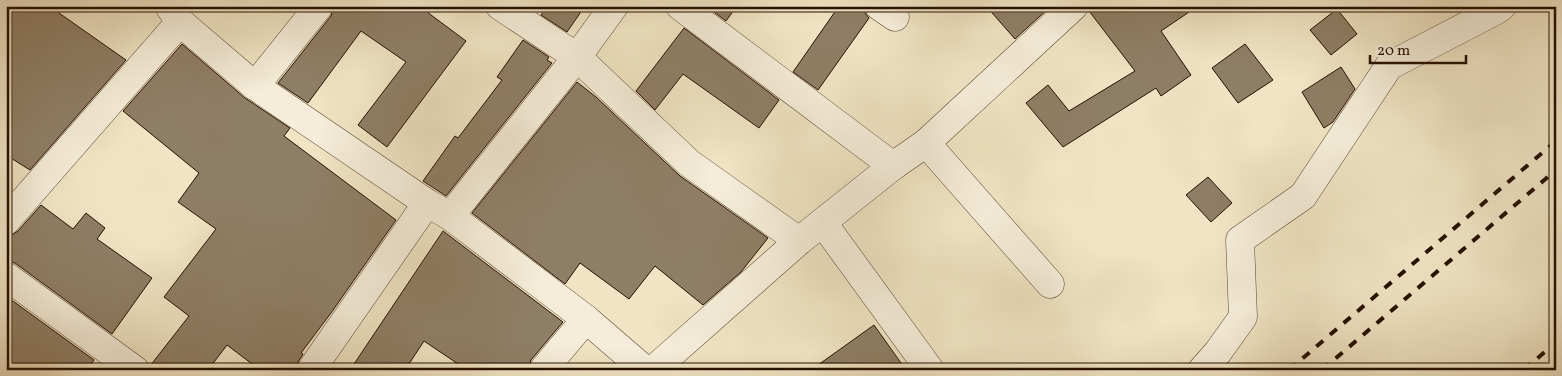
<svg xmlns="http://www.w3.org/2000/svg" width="1562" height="376" font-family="Vollkorn,serif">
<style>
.building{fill:#8f7e66;stroke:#261000}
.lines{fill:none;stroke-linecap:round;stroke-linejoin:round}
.minor-casing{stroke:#584531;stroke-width:29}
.minor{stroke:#f5edd9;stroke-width:28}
.rail{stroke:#261000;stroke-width:4;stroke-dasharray:9 9;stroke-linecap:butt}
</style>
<rect width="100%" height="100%" fill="#f0e4c4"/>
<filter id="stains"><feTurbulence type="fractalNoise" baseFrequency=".004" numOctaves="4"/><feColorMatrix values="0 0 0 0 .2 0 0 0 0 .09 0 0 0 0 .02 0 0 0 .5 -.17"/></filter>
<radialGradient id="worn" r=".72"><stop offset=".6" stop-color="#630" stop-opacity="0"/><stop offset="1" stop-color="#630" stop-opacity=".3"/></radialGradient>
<g class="building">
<polygon points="6,6 49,6 126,60 30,170 6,155"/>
<polygon points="334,6 419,6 466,41 387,147 358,125 406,62 361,31 308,103 278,83 331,16"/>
<polygon points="547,6 585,6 567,32 541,15"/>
<polygon points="706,6 737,6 726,21"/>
<polygon points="839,6 864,6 865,13 869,18 818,90 793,72"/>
<polygon points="986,6 1051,6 1015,39"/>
<polygon points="1089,6 1198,6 1161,31 1191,75 1161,96 1156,88 1063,147 1026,103 1048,85 1069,111 1135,71 1089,11"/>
<polygon points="1337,9 1357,34 1331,55 1310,30"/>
<polygon points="684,28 779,100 759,128 683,74 655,110 636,91"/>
<polygon points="523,40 549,57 547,60 552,63 446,196 423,181 455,136 458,138 502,80 497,77"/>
<polygon points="182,44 245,98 290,128 284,136 396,220 331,313 301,353 303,354 298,362 296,370 260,370 227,345 208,370 150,370 150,366 189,316 164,297 216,229 178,202 199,173 123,111"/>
<polygon points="1245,44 1273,80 1238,103 1212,68"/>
<polygon points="1341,67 1355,89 1333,122 1324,128 1302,92"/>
<polygon points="577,82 596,97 680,176 768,238 741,272 703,305 655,266 629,299 580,263 565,284 472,213"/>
<polygon points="1208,177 1232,203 1211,222 1186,195"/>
<polygon points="41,205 73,229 86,213 105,228 97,239 152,278 112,334 15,263 6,261 6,240 10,236 18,231"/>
<polygon points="443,231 563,322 531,360 528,370 467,370 424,341 405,370 350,370"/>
<polygon points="6,296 94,360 87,370 6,370"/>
<polygon points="874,325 906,370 811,370"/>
</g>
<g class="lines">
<g class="minor-casing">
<g id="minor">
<polyline points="169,6 180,22 255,86 427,203 450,216 586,319 645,370"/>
<polyline points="500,6 577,57 689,163 799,241"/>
<polyline points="680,6 893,166"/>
<polyline points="879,6 895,17"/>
<polyline points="255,86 319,6"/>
<polyline points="926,143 1050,284"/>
<polyline points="450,216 577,57 614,6"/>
<polyline points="6,221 180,22"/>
<polyline points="823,223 930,370"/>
<polyline points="6,276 135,370"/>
<polyline points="311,370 427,203"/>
<polyline points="543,370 586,319"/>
<polyline points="653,370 799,241 893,166 926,143 1074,6"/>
<polyline points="1202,370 1218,352 1243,317 1240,240 1303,196 1389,66 1497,10 1502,6"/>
</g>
</g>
<use href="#minor" class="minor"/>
<g class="rail">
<polyline points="1289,370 1556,141"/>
<polyline points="1322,370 1556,170"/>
<polyline points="1524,370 1556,342"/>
</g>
</g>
<rect width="1562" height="376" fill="none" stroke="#f0e4c4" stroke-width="25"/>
<rect x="8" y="8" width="1547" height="361" fill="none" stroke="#261000" stroke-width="2.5"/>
<rect x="12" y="12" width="1537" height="351" fill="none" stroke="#261000"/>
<path d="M1370 55v8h96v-8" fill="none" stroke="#261000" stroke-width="2.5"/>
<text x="1377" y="55" font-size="15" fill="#261000" stroke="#f5edd9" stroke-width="4" paint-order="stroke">20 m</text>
<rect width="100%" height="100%" filter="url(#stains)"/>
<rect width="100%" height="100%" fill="url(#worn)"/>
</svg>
